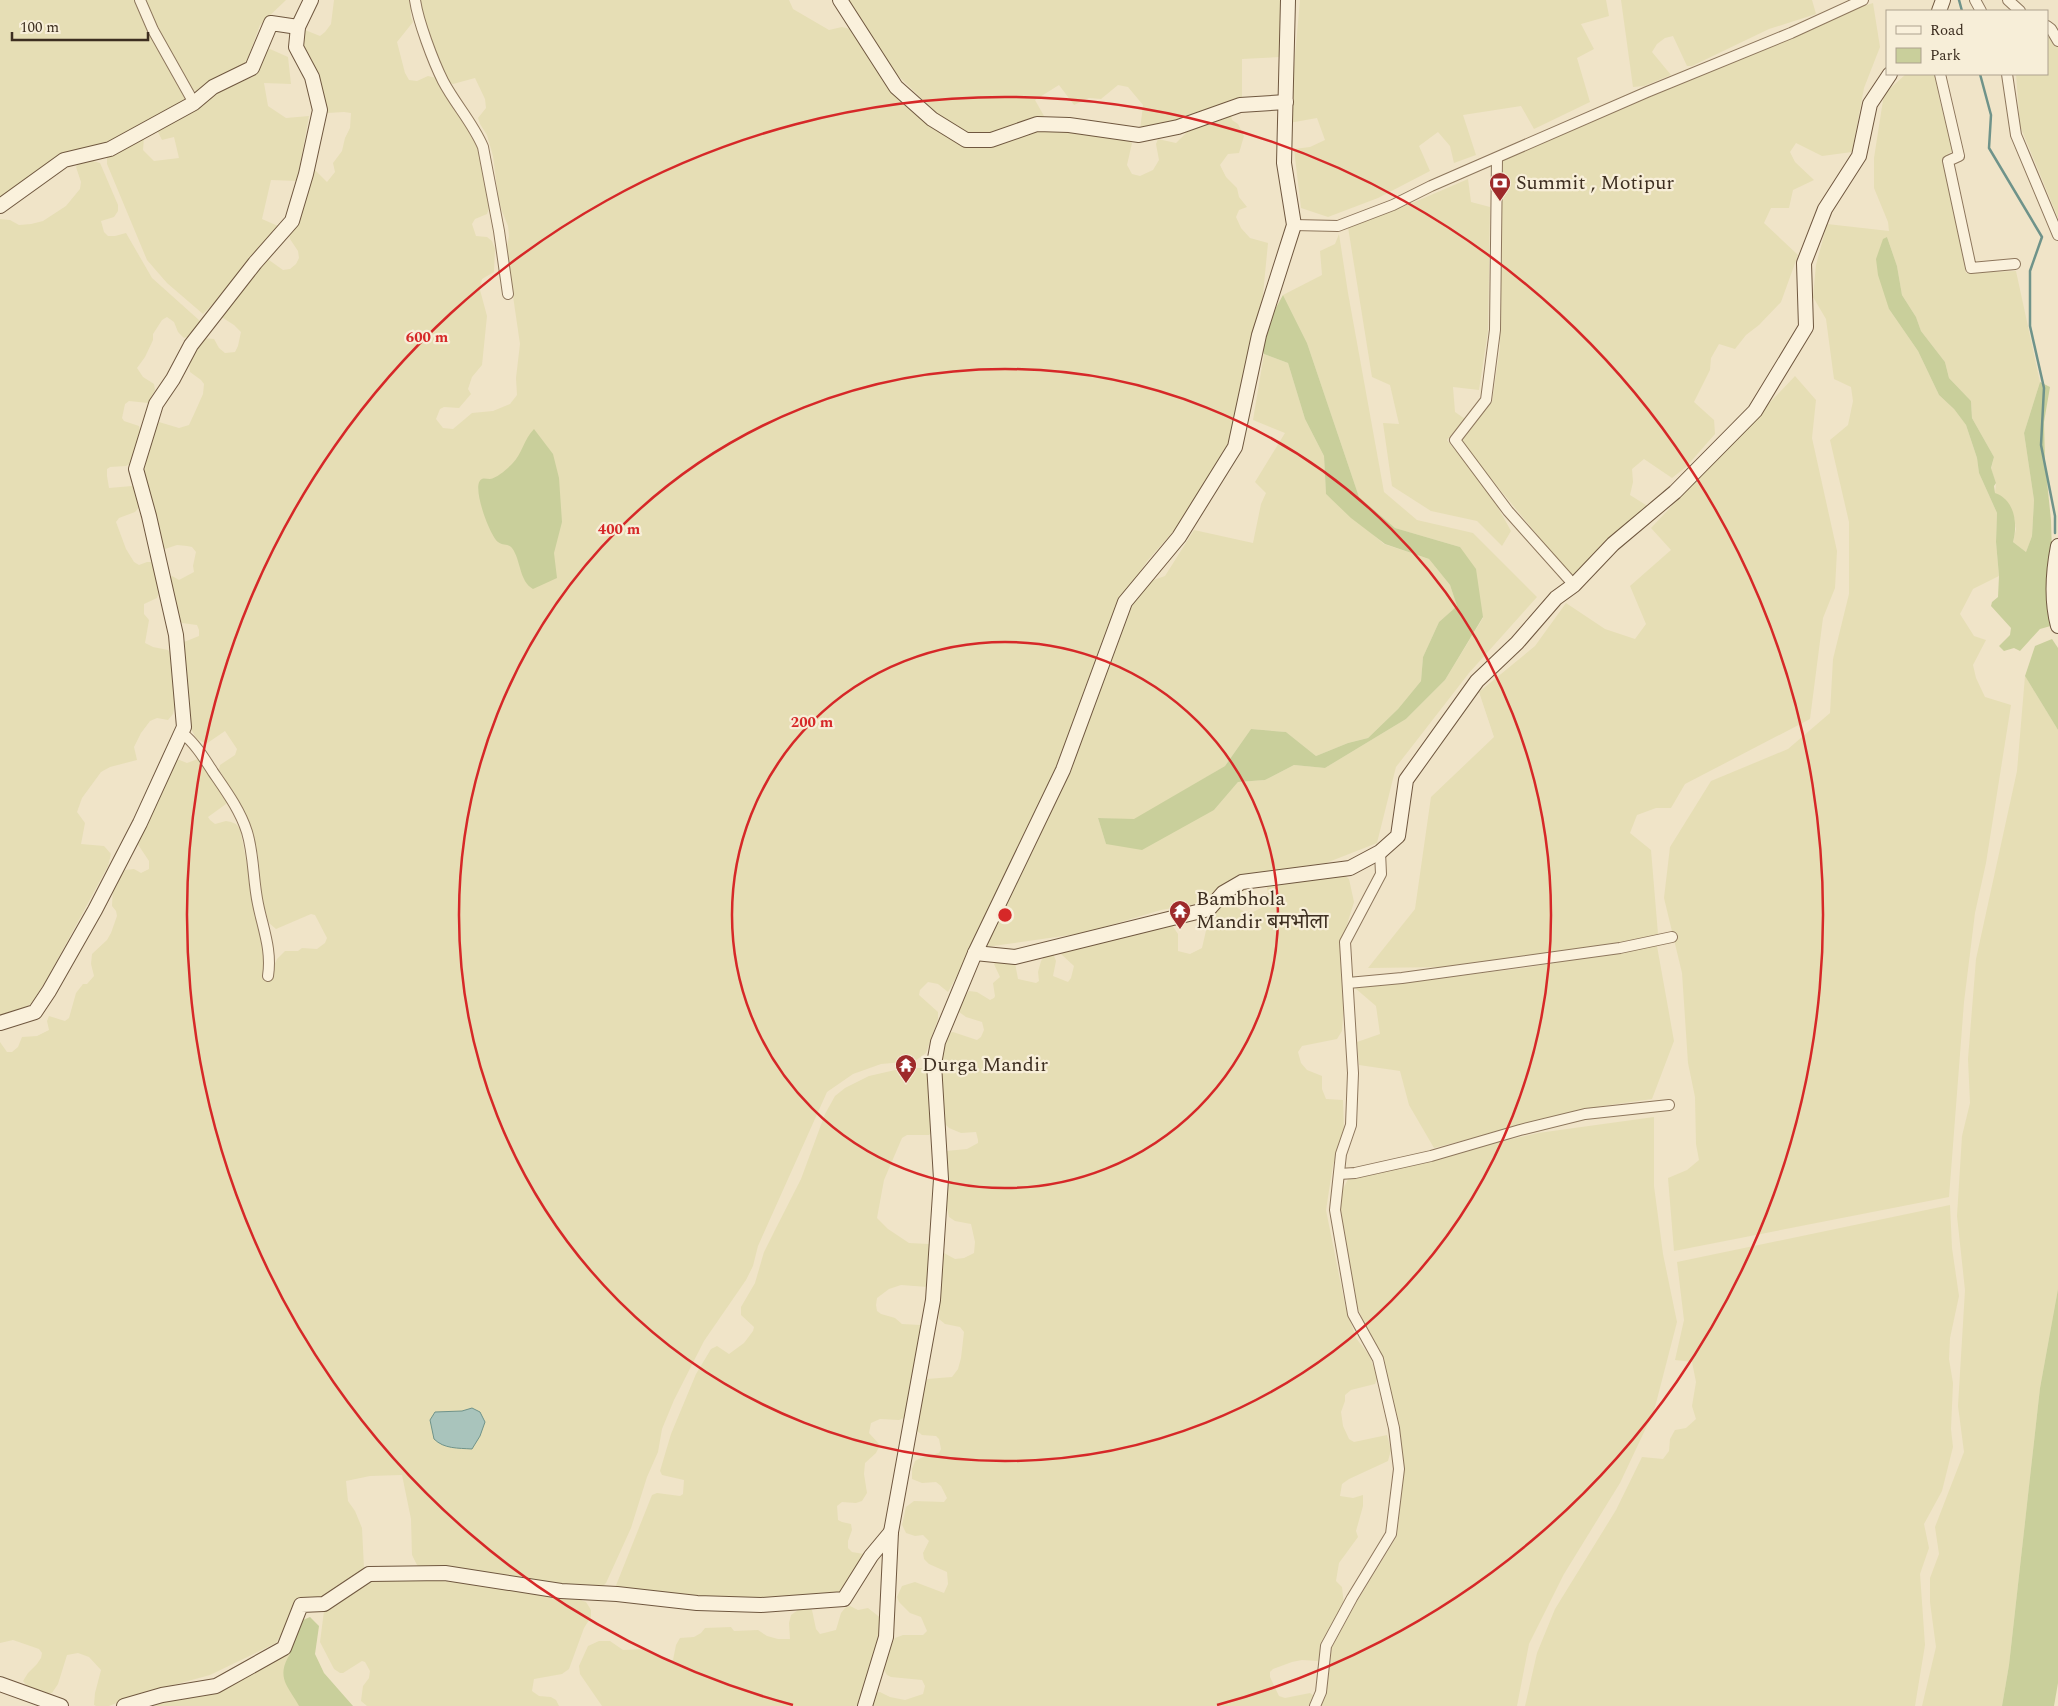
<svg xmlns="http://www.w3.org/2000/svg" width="2058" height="1706" font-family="Spectral,'Noto Sans Devanagari',serif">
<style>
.farmland{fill:#e6deb5}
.green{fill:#c9cf9b}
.water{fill:#a9c4bc;stroke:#6f938a}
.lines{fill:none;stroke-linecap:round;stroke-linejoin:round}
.stream{stroke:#6f938a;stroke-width:2.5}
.street-casing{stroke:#8d765c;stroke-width:12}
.secondary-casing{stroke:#6f573f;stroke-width:16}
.street{stroke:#faf1dc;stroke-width:10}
.secondary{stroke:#faf1dc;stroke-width:14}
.ring{fill:none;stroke:#d62828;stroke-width:2.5}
.labels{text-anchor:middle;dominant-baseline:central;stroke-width:4.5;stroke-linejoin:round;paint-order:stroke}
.poi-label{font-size:20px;fill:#3d2e20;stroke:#f7eed8;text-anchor:start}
.centre{fill:#d62828;stroke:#f7eed8;stroke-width:2.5}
.ring-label{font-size:15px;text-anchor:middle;font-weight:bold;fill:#d62828;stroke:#f7eed8;stroke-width:4.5;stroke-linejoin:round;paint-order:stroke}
</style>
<rect width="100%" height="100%" fill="#f0e4c8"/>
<g class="farmland">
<polygon points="0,0 135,0 187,99 186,103 103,145 53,161 39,169 0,199"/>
<polygon points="144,0 286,0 260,25 248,58 241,68 199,92 191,89 158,30"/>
<polygon points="334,0 410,0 411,17 413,22 397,42 405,73 409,80 417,81 428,76 436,78 478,146 488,190 489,208 487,214 475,219 472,224 476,236 487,237 492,241 495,249 494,272 482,279 480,290 487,316 482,365 472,377 468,389 471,394 459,408 444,407 440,409 436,419 443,428 453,429 472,413 493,411 510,404 517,395 516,378 520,344 513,296 505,258 509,236 508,226 502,211 498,196 493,156 487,135 480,124 478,118 486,108 485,99 475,78 453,84 450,83 444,75 426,33 419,0 789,0 793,9 829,30 842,27 858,31 894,88 966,141 1036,126 1126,139 1132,143 1127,165 1132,174 1140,176 1153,170 1159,160 1156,144 1158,139 1176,143 1187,132 1230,113 1232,120 1238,124 1244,136 1239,153 1228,154 1220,165 1226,177 1237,188 1239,197 1247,207 1239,210 1236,217 1241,228 1250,238 1268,243 1261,315 1232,435 1223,460 1179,525 1148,560 1127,590 1065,751 967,957 948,992 938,984 928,982 920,990 919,995 938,1012 938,1019 926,1053 915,1061 881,1064 853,1074 827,1092 758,1246 753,1266 746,1280 704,1341 674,1400 662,1429 658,1452 647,1477 631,1528 606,1583 601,1588 581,1588 421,1567 417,1565 412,1555 411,1519 402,1475 370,1476 346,1481 348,1501 355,1511 362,1528 364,1568 359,1576 334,1593 316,1599 284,1630 276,1643 210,1675 137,1695 109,1706 96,1706 94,1705 95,1693 101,1670 89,1657 78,1653 67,1655 58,1684 52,1693 46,1693 27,1686 23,1681 28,1673 37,1664 41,1658 42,1653 39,1649 13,1640 0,1643 0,1042 7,1052 12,1052 18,1047 22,1037 37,1036 49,1030 47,1021 49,1016 65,1021 69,1018 76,993 83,984 87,984 94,976 91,964 92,954 107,940 111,933 117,916 116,911 112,906 113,886 125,870 134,869 141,873 149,869 149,861 137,843 177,759 187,763 198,759 204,764 228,800 226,804 208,817 210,820 215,824 226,821 231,822 236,824 240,829 260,930 264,956 263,978 272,979 273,968 277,959 285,951 298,951 302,948 317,949 325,943 327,938 315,915 311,914 276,929 269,923 262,899 258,856 252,832 240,805 219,769 220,765 235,755 237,749 225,731 206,744 196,738 191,729 188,720 184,642 199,636 199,630 197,625 182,623 179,619 169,578 172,576 179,580 194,572 193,566 196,552 192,547 187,546 177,545 165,549 162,548 144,479 143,461 155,426 159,422 179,428 189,425 195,412 203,394 204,384 201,380 190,372 189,362 193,346 203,338 214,339 219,348 225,353 235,352 238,346 241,332 234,325 220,316 264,261 269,260 283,270 290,269 296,264 299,258 298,251 290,239 289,233 304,207 311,170 315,170 327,182 335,172 333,163 342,151 345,138 350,128 351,113 344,112 327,113 325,112 302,48 303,32 305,30 320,36 325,32 331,24"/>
<polygon points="847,0 1280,0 1280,57 1242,59 1242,99 1183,120 1140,130 1143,105 1128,87 1118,85 1101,99 1089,98 1074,105 1059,85 1035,100 1044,116 1039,120 1011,129 977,135 950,126 889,67"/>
<polygon points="1300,0 1606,0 1609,16 1581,24 1594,49 1577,58 1590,102 1534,129 1521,106 1463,115 1476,155 1454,163 1450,146 1438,132 1419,146 1430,171 1378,198 1328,217 1301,208 1294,149 1310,147 1325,140 1317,118 1289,123"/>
<polygon points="1621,0 1812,0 1816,14 1769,29 1692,66 1687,66 1673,36 1665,38 1657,44 1652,52 1671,75 1644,86 1633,87"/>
<polygon points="1873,3 1880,47 1864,88 1852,152 1822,156 1796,143 1790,152 1795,162 1814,180 1793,190 1789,208 1771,208 1764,223 1798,255 1781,302 1759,325 1746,335 1735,349 1719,344 1711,358 1710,370 1694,402 1714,420 1715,434 1686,467 1672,478 1644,459 1632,469 1633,482 1630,495 1649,507 1583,567 1571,576 1460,441 1492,402 1500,347 1502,159 1652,96 1832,16"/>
<polygon points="2047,30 2050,32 2058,47 2058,218 2020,126 2016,74 2047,74"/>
<polygon points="270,49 288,57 291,84 264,83 268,106 286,118 309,116 297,181 271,180 262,219 278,226 222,295 203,314 167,283 147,260 107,164 107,155 144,137 143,150 154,161 179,158 174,137 162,140 157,130 216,91 253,77 262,53"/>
<polygon points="1906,74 1936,74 1939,97 1953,151 1949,153 1944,163 1966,273 2016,271 2040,382 2024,433 2034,500 2032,536 2026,552 2013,542 2016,529 2014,517 1995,493 1996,483 1991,469 1994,457 1972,418 1971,401 1949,378 1945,362 1921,331 1916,317 1902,295 1897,266 1887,237 1889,309 1918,351 1939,395 1954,409 1966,425 1977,458 1979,473 1997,513 1996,542 1999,576 1973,589 1960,614 1974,636 1986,640 1973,665 1976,678 1985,697 2011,705 1986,863 1975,913 1964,1002 1949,1197 1674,1251 1668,1178 1687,1170 1699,1160 1696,1144 1695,1097 1688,1063 1682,973 1664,898 1670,847 1711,781 1788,749 1830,713 1833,659 1849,594 1849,522 1830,440 1848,425 1853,401 1851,387 1834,379 1826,319 1813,297 1816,265 1827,224 1889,231 1888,222 1874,188 1874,158 1884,94"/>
<polygon points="86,159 100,163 118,205 118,211 114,217 101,221 104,232 108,236 115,236 126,233 152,278 200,321 201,325 190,336 184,338 178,332 174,322 167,317 162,320 153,334 153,340 145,357 137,368 143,377 154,384 155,390 148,403 129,401 125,404 122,418 124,421 139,426 140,430 132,463 126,466 110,467 107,469 107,476 109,488 132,486 138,491 141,505 135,512 119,518 116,522 126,549 134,562 139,565 147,562 153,562 160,590 157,598 144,604 144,614 149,620 145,643 153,647 168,650 175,662 176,699 173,714 168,720 157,718 150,721 141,733 134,747 137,760 110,767 101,772 82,798 77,812 85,823 81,844 104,846 111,854 108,866 47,979 31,1004 13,1014 0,1015 0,219 10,220 19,225 31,224 43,221 66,206 80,189 81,182 76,167 81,160"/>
<polygon points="1468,179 1471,202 1490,207 1488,331 1479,390 1453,387 1455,412 1465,419 1447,440 1490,493 1511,531 1502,546 1477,521 1431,511 1392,486 1383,423 1399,424 1390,385 1372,377 1348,227 1410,204"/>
<polygon points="1339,234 1348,293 1384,492 1417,520 1473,533 1537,597 1469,673 1396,767 1377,843 1326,863 1268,871 1230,880 1203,903 1161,910 1084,933 986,947 1061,791 1129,609 1142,584 1165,576 1194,530 1253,543 1261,504 1266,493 1255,482 1285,433 1253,420 1264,354 1288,363 1305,419 1324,456 1326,494 1384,544 1429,559 1450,585 1457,606 1439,622 1423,657 1421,681 1398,709 1368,738 1348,743 1316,756 1286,732 1251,729 1225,766 1134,820 1098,818 1106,844 1214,810 1238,782 1265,780 1294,765 1325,768 1406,719 1445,680 1483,618 1460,547 1395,528 1359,497 1307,343 1283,295 1322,275 1320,251 1335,244"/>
<polygon points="1795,376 1816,400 1812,438 1837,551 1835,588 1823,618 1810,719 1685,784 1671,808 1656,808 1637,815 1630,833 1651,850 1658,934 1623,942 1445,967 1368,968 1415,909 1431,797 1494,737 1479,692 1535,646 1566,603 1605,629 1635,639 1646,624 1630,586 1671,550 1651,528"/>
<polygon points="2025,676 2058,730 2058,1289 2040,1388 2009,1665 2002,1706 1922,1706 1936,1647 1930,1602 1930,1578 1939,1554 1935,1527 1964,1452 1958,1406 1965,1290 1957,1216 1962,1136 1970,1103 1968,1059 1976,959 2017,771"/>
<polygon points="1343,874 1349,879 1354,902 1341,944 1343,958 1342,986 1344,1005 1342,1031 1337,1039 1302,1046 1298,1052 1301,1063 1307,1070 1322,1076 1322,1089 1326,1099 1343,1100 1344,1130 1333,1165 1326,1210 1345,1305 1356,1338 1369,1355 1378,1377 1375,1384 1351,1390 1345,1395 1345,1401 1341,1412 1343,1426 1349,1439 1354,1442 1387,1435 1391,1450 1388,1461 1349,1479 1342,1484 1340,1496 1353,1498 1363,1495 1363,1506 1356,1531 1358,1537 1339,1563 1336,1581 1342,1587 1344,1605 1326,1635 1318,1661 1302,1660 1292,1662 1273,1669 1270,1672 1270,1677 1279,1696 1285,1698 1310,1693 1314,1696 1312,1706 869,1706 875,1693 880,1692 890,1697 905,1700 923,1694 925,1686 922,1680 891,1677 887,1675 883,1668 890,1647 895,1638 903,1635 923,1635 927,1631 921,1617 910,1613 899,1602 897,1597 902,1586 915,1582 944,1593 948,1584 947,1572 929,1564 924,1559 923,1553 929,1541 923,1535 915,1536 906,1533 902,1525 906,1507 914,1501 944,1502 947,1498 941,1486 936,1482 922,1483 912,1479 912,1469 915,1461 923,1457 939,1453 941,1449 939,1439 936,1436 922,1435 916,1430 925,1384 927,1379 952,1377 958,1369 961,1358 964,1332 960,1327 945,1324 939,1319 941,1260 944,1253 955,1259 964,1258 974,1253 975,1242 971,1224 955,1221 949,1217 944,1194 948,1179 946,1151 967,1149 978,1143 978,1140 976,1132 961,1133 949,1128 945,1124 944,1118 941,1050 946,1034 953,1032 977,1040 981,1037 984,1030 982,1022 966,1017 959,1012 961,1003 969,991 977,992 990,1000 994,998 995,996 993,983 1000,977 994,964 1000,960 1015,963 1018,979 1036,983 1039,981 1038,972 1041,961 1049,951 1053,953 1056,961 1053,976 1068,982 1071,978 1074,966 1061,954 1067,947 1172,925 1178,934 1178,951 1190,954 1202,948 1208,922 1213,912 1232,895 1236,907 1245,912 1253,912 1267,905 1269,899 1267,887 1297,880"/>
<polygon points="1657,946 1674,1041 1652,1099 1589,1108 1434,1148 1409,1105 1400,1071 1359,1065 1357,1042 1380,1034 1376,1006 1355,988 1524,968"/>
<polygon points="904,1068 922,1068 928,1070 933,1131 929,1135 907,1135 902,1138 884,1180 877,1218 888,1229 909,1243 929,1244 932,1248 928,1287 901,1285 889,1289 877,1298 876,1305 877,1311 881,1314 895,1318 902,1324 920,1325 924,1326 909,1387 908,1408 906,1417 899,1420 880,1419 871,1423 869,1433 880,1445 876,1453 865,1463 864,1474 867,1493 862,1501 856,1503 842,1502 837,1506 838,1520 842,1522 851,1524 852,1530 848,1541 848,1548 852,1552 864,1554 865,1559 847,1587 837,1594 727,1600 615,1588 652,1495 657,1493 680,1496 683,1494 684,1480 662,1475 660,1471 671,1434 696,1374 711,1349 717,1346 729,1354 744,1343 753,1331 754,1327 741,1315 741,1307 755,1283 764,1252 774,1232 801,1179 825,1114 835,1096 845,1088 869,1076"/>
<polygon points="1654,1117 1654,1186 1663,1254 1677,1322 1654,1411 1620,1483 1564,1574 1529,1644 1517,1706 1321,1706 1326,1694 1332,1647 1356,1603 1397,1536 1403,1472 1386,1371 1355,1302 1339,1197 1349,1177 1538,1133"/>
<polygon points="1950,1205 1952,1248 1959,1296 1950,1338 1949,1359 1953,1383 1951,1429 1953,1447 1942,1491 1924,1524 1929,1548 1920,1574 1925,1645 1915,1706 1525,1706 1537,1653 1555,1609 1616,1510 1642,1457 1663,1459 1669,1451 1670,1439 1675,1430 1686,1428 1696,1419 1692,1406 1696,1382 1692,1362 1675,1360 1684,1320 1677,1262"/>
<polygon points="414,1579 497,1585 569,1596 586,1602 591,1610 591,1617 584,1628 569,1669 562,1674 534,1679 532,1691 539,1696 551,1697 556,1700 559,1706 367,1706 361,1701 363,1686 369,1678 370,1671 365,1662 362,1661 343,1673 340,1673 334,1669 320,1642 324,1611 330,1605 366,1582"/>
<polygon points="850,1606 858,1610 868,1608 882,1619 882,1631 857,1706 602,1706 580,1674 579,1666 588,1646 599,1641 610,1641 623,1650 644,1649 666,1661 673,1660 676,1645 680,1638 694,1637 701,1633 705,1628 731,1627 734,1631 758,1630 767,1636 778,1639 790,1639 789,1623 791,1615 798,1610 807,1608 812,1610 816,1629 820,1634 836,1630 841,1613 845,1608"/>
<polygon points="288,1652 290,1654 299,1706 136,1706 168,1699"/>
</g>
<g class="green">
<path d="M 1887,237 L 1897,266 L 1902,295 L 1916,317 L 1921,331 L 1945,362 L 1949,378 L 1971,401 L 1972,418 L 1994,457 L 1991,468 L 1996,483 L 1994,486 L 1995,493 C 2015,500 2018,524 2013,542 L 2026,552 L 2032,536 L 2034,500 L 2024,433 L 2040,382 L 2050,387 L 2044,422 L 2045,462 L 2051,520 L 2054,625 L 2040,629 L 2020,651 L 2014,648 L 2004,651 L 1999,646 L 2010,635 L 2011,628 L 1991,606 L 1992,602 L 1998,597 L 1999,576 L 1996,542 L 1997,513 L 1979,473 L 1977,458 L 1966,425 L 1954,409 L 1939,395 L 1918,351 L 1889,309 L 1878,275 L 1876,259 L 1883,239 Z"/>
<polygon points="1283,295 1307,343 1359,497 1395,528 1460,547 1476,569 1483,617 1445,680 1406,719 1325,768 1294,765 1265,780 1238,782 1214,810 1142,850 1106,844 1098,818 1134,819 1225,766 1251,729 1286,732 1316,756 1348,743 1368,738 1398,709 1421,681 1423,657 1439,622 1457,606 1450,585 1429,559 1385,544 1351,518 1326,494 1324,456 1305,419 1288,363 1264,354 1259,339"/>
<path d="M 534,429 L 553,454 L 559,478 L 562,522 L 554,553 L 557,578 L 533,589 C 519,581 521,560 512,548 C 508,543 503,546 498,542 C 490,536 470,484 482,479 C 484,478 487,479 490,479 C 497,478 507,469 512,464 C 522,454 524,439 534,429 Z"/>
<polygon points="2052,639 2058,648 2058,730 2025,676 2035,646"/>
<polygon points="2058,1289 2058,1683 2054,1706 2002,1706 2009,1665 2040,1388"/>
<path d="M 310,1617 L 319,1626 L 315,1654 L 324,1673 L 353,1706 L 299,1706 C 289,1687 275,1678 290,1654 L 288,1652 L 296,1623 Z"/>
</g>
<path class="water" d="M 472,1408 L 480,1412 L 485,1422 L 480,1436 L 472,1449 C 458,1448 444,1449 434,1439 L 430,1420 L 435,1412 L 462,1411 Z"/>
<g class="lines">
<g class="stream">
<polyline points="1959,0 1962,11"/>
<polyline points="1980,74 1991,115 1989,148 2042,237 2030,271 2030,326 2044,388 2041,445 2055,516 2055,533"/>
</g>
<g class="street-casing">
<g id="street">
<polyline points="140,0 153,30 194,103"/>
<path d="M 415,0 C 418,21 433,61 443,81 C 455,104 473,123 483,147 L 499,231 L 508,294"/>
<polyline points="1975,0 1981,11"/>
<polyline points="2008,0 2020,11"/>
<polyline points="2047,26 2051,29 2058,41"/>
<polyline points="1940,74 1959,156 1948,161 1971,268 2015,264"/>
<polyline points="2007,74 2016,135 2058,235"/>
<polyline points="1497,158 1495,330 1486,400 1455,440 1508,511 1574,585"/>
<polyline points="1294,225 1338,226 1393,205 1431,186 1647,92 1791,33 1863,0"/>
<path d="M 182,733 C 195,743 204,758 213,772 C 226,791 240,810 247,832 C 254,855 253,881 258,904 C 263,929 272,950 268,976"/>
<polyline points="1348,983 1402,978 1620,948 1672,937"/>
<polyline points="1339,1174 1355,1173 1431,1156 1520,1130 1585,1114 1669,1105"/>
<polyline points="1315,1706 1321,1692 1326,1646 1352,1598 1391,1534 1399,1469 1394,1428 1378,1359 1353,1314 1335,1210 1341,1154 1351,1125 1353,1073 1345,942 1381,874 1380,852"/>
</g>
</g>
<g class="secondary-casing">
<g id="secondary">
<polyline points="840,0 896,87 932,119 966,140 991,140 1037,124 1069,125 1139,135 1178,127 1240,105 1286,102"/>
<polyline points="1939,11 1943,0"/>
<polyline points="0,206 64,160 110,149 194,103 213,87 252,68 271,23 298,27"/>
<path d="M 2058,546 C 2053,572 2051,600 2058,626"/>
<polyline points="975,953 1015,957 1209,909 1223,893 1242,882 1350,868 1380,852 1398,836 1406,780 1477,681 1517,643 1556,598 1574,585 1613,544 1675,492 1755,411 1806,327 1804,263 1825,209 1859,156 1870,104 1890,74"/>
<polyline points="0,1023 35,1012 49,991 95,910 140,823 184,727 176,635 149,516 136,469 156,404 173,379 191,345 255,263 292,221 306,174 320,110 312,77 296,47 298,27 311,0"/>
<polyline points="0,1684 61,1706"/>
<polyline points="124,1706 162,1695 216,1686 284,1648 301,1605 324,1604 369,1574 445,1573 561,1591 617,1594 697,1603 761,1605 844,1599 871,1556 891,1532"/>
<polyline points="865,1706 886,1637 891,1532 933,1300 941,1179 934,1064 938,1042 975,953 1063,770 1125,602 1179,537 1235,447 1259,335 1294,225 1284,163 1288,0"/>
</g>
</g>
<use href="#street" class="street"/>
<use href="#secondary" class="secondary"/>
</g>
<g class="ring">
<circle cx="1005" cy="915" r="273"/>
<circle cx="1005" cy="915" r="546"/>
<path d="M793 1705A818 818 0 1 1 1217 1705"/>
</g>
<defs>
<g id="bank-pin" transform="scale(1.125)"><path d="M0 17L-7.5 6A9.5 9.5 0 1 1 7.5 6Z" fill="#9e2a2b" stroke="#f7eed8"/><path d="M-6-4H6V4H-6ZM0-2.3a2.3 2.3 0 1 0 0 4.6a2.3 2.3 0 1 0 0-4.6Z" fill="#fff"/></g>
<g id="temple-pin" transform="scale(1.125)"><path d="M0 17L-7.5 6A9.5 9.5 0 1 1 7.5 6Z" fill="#9e2a2b" stroke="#f7eed8"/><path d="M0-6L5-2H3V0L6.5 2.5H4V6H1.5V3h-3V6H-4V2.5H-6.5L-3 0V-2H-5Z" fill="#fff"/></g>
</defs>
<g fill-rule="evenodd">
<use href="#bank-pin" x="1500" y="183"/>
<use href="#temple-pin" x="1180" y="911"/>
<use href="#temple-pin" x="906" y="1065"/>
</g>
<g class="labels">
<g class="poi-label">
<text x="1516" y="183">Summit , Motipur</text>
<text x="1196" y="899">Bambhola<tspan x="1196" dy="23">Mandir बमभोला</tspan></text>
<text x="922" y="1065">Durga Mandir</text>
</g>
</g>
<circle cx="1005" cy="915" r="8" class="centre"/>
<g class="ring-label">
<text x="427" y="342">600 m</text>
<text x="619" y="534">400 m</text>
<text x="812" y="727">200 m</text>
</g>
<rect x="1886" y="10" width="162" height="65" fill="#f7eed8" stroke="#ada18e"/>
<rect x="1896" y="26" width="25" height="8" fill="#faf1dc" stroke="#ada18e"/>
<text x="1930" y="35" font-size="15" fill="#3d2e20">Road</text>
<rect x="1896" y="48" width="25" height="15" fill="#c9cf9b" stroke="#ada18e"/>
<text x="1930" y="60" font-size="15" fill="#3d2e20">Park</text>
<path d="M12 32v8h136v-8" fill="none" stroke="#3d2e20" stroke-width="2.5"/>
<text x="20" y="32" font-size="15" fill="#3d2e20" stroke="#f7eed8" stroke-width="4" paint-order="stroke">100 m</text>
</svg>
